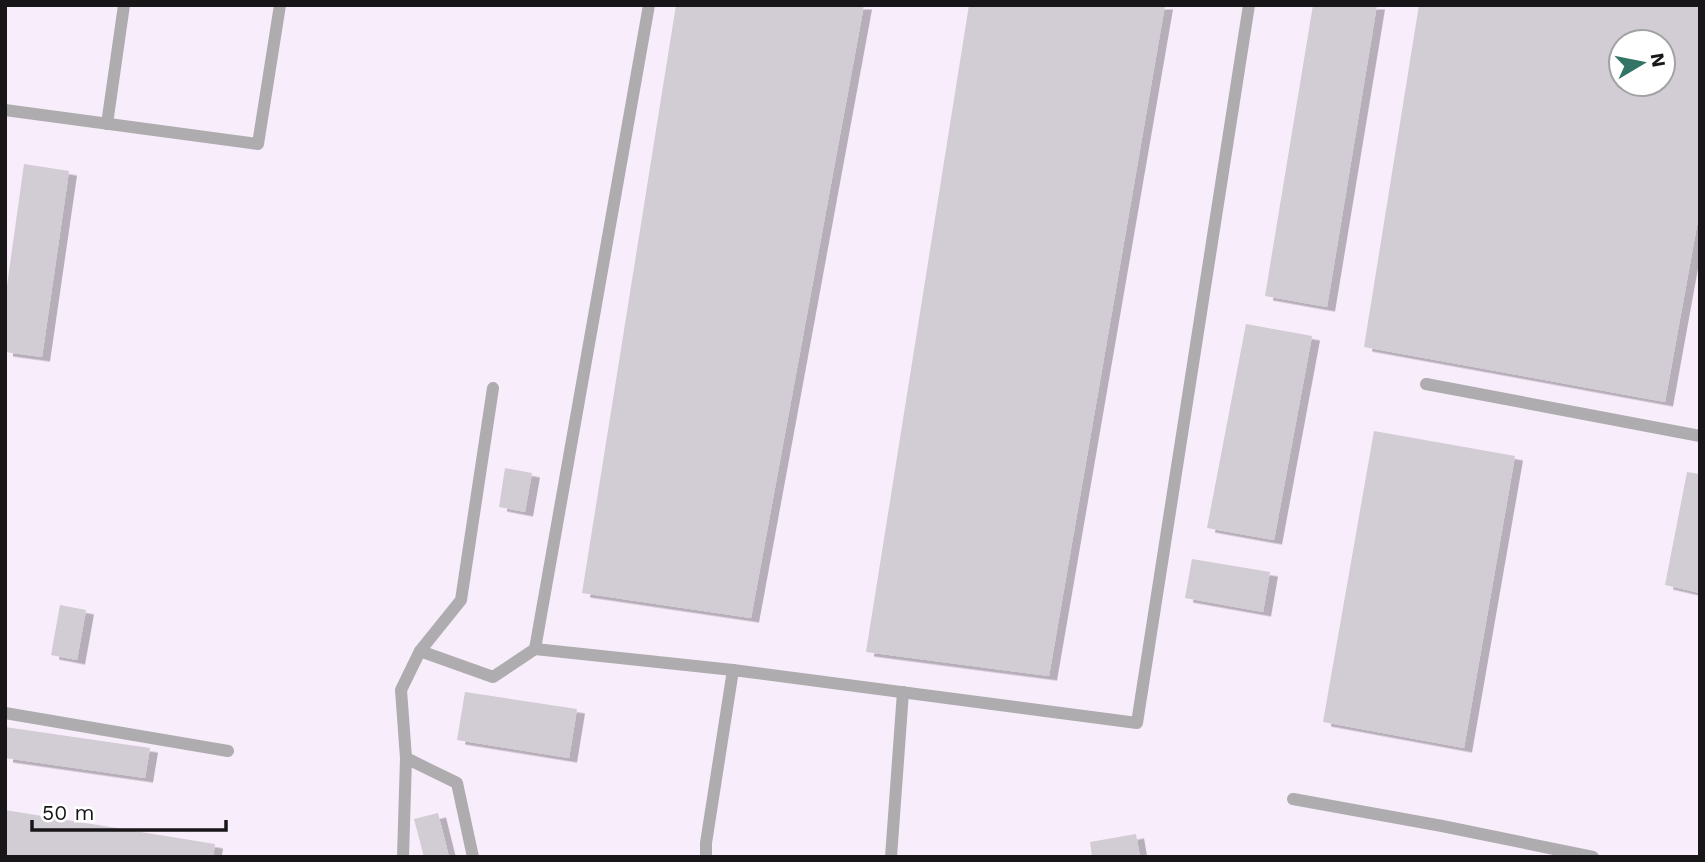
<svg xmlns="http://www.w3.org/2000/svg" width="1705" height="862" font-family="'Work Sans',sans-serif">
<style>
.built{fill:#f8edfb;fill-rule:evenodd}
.building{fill:#d2ccd4;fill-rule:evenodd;filter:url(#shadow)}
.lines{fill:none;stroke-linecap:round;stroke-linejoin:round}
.service{stroke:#aeacaf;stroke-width:12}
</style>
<defs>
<filter id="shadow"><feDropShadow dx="8" dy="4.5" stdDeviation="0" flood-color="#0004"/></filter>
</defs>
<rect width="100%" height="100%" fill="#fdfafe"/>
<path class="built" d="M 5,5 L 1700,5 L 1700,857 L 5,857 ZM 1621,42 L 1663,42 L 1663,84 L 1621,84 Z"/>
<g class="building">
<polygon points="676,5 864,5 751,618 582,593"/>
<polygon points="969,5 1165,5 1049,676 866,652"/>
<polygon points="1313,5 1377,5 1327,307 1265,296"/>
<path d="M 1419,5 L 1700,5 L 1700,209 L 1665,402 L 1364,347 ZM 1621,42 L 1663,42 L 1663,84 L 1621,84 Z"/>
<polygon points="24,164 69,171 42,357 5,352 5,300"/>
<polygon points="1246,324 1312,336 1274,540 1207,528"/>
<polygon points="1374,431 1515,456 1464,748 1323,722"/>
<polygon points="505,468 532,473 525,512 499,507"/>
<polygon points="1687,472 1700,474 1700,593 1665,585"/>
<polygon points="1192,559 1270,572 1263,612 1185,598"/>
<polygon points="60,605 86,610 77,660 51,655"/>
<polygon points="465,692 577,709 569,758 457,740"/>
<polygon points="5,727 150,748 145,778 5,758"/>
<polygon points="5,810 215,844 213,857 5,857"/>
<polygon points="438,813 449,857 424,857 414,819"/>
<polygon points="1136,834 1140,857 1092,857 1090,842"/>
</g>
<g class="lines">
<g class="service">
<polyline points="5,110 258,144 280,5"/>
<polyline points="107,124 124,5"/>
<polyline points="1426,384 1700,436"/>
<polyline points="535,649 649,5"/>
<polyline points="420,651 461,600 493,388"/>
<polyline points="5,713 228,751"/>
<polyline points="1293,799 1442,826 1593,857"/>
<polyline points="403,857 406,758"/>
<polyline points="473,857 457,783 406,758 401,690 420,651 493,677 535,649 733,670 1137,723 1249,5"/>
<polyline points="706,857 706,843 733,670"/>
<polyline points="891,857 903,692"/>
</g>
</g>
<rect width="1705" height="862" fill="none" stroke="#181618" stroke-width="14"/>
<g transform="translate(1642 63) rotate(80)"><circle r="33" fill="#ffffff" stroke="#a3a2a3" stroke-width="2"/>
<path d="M0-5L12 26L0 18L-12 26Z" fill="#327566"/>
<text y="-10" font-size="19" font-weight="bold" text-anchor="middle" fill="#181618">N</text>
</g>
<path d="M32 820v10h194v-10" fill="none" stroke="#181618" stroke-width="3.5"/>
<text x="42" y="820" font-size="21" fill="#181618" stroke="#ffffff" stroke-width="5" paint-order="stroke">50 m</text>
</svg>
